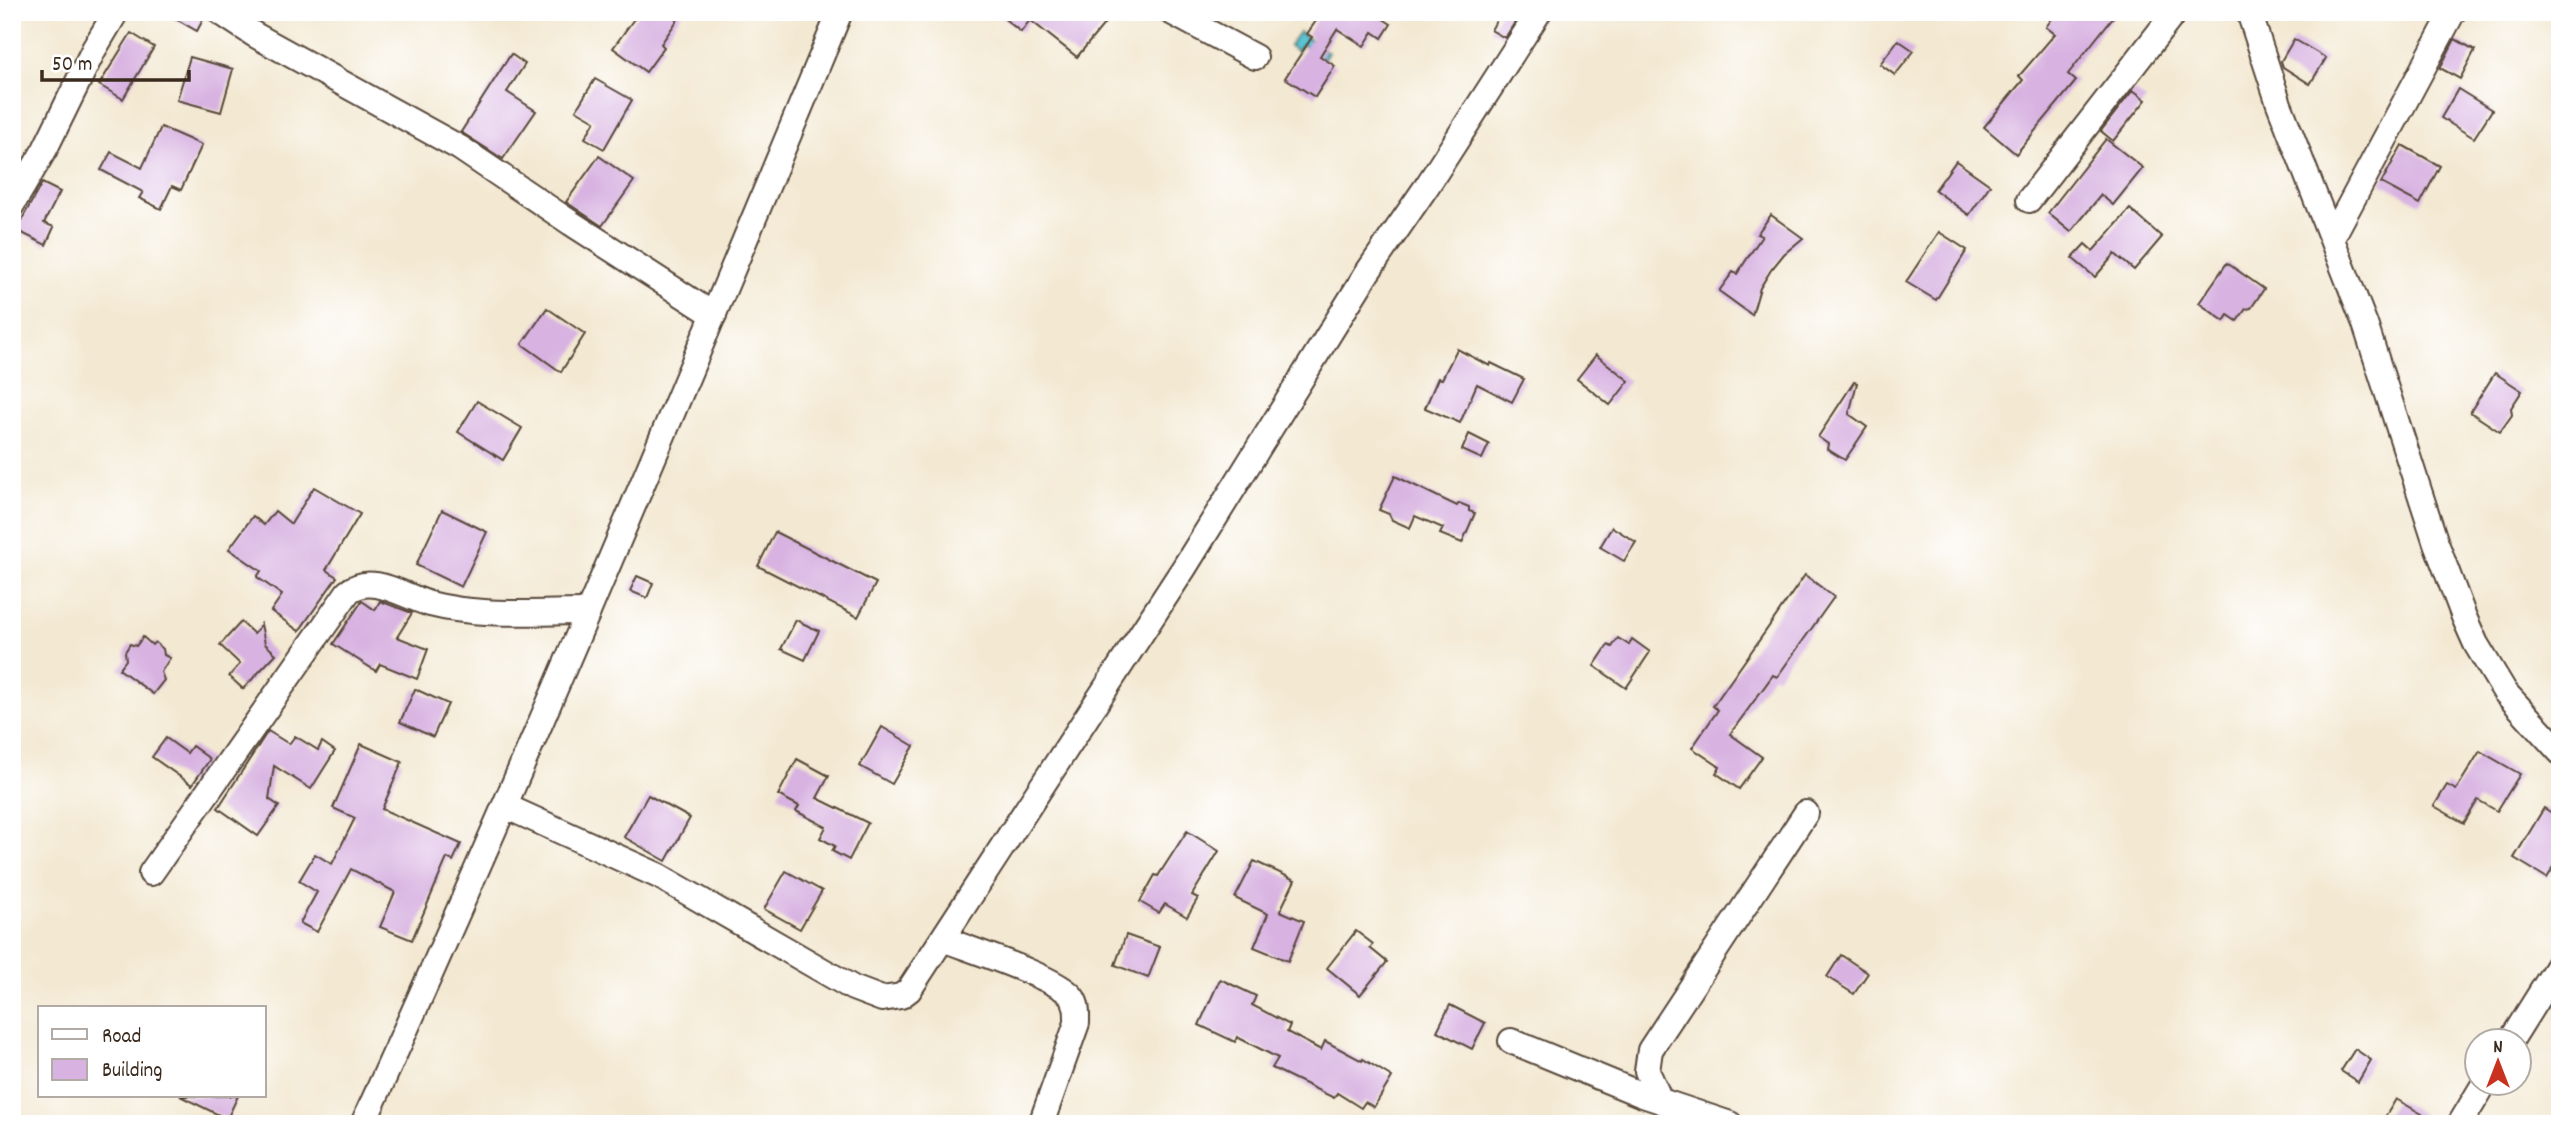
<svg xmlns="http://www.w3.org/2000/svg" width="2572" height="1136" font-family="Dekko,sans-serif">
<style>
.water{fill:#58c4d2;stroke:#4a7778;stroke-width:2}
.building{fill:#d8b2e1}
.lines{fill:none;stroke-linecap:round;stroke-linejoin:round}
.minor-casing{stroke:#574639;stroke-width:28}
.minor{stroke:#fff;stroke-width:24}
</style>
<rect width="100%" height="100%" fill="#fff"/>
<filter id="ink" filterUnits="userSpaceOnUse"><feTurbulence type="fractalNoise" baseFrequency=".0143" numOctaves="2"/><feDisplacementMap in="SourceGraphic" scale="14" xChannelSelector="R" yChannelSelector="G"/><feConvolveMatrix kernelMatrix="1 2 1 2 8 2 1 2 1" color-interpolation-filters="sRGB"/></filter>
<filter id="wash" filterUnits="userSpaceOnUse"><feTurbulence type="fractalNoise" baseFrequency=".00686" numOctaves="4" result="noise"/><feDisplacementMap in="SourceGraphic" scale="28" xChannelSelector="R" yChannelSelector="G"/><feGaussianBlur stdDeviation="1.57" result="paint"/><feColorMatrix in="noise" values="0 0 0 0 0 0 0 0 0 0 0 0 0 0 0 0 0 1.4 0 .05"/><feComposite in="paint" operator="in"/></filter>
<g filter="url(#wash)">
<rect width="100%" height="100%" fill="#f3e8d1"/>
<polygon class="water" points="1299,32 1328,52 1324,59 1302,44 1297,51 1289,46"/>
<g id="blocks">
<g class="building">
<polygon points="164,12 205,12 206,14 197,31"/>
<polygon points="639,12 683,12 661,44 664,47 646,72 613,48"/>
<polygon points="996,12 1091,12 1105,23 1077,57 1030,20 1021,32"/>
<polygon points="1309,12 1372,12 1391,24 1382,38 1373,32 1364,46 1337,29 1320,56 1335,66 1315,97 1285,78 1312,37 1307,34 1318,18"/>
<polygon points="1501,12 1517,19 1505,38 1491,30"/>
<polygon points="2057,12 2117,12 2068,74 2076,81 2016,154 1984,127 2023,80 2019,76 2055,34 2046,27"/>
<polygon points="131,33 154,47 123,99 99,85"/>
<polygon points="2294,39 2326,58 2310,84 2283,67 2281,61"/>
<polygon points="2455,39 2475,50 2460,79 2440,68"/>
<polygon points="1898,40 1914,51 1895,75 1880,64"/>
<polygon points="511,54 525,64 507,92 536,111 503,159 461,132"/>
<polygon points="190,57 233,69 221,112 177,100"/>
<polygon points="595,79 632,100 604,149 585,138 595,121 576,110"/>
<polygon points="2458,89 2492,110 2474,138 2441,118"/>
<polygon points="2133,90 2146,100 2113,141 2101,131"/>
<polygon points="161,127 202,145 181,190 172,186 161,209 139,198 143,192 101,170 111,152 142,168"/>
<polygon points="2106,139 2143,168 2113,205 2101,195 2071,232 2048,213"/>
<polygon points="2402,145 2440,166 2420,204 2381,183"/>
<polygon points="599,156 634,181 602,226 566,202"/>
<polygon points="1956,161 1990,185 1969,215 1935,190"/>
<polygon points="42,183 60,192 44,223 54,227 46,245 16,230"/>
<polygon points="2130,209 2162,237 2134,270 2115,254 2095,277 2072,258 2085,244 2093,251"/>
<polygon points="1771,215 1803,238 1784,254 1771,270 1760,288 1752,315 1719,291 1733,272 1737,274 1762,236 1757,234"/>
<polygon points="1939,232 1967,250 1936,300 1906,282"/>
<polygon points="2227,263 2264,289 2251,308 2246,309 2237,321 2228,315 2224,321 2199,303"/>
<polygon points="547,308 585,334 561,372 522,344"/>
<polygon points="1457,349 1490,366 1491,363 1524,379 1512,402 1477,384 1460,423 1425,408 1438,378 1442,379"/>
<polygon points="1596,355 1629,381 1610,405 1577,379"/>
<polygon points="2495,373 2522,391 2511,408 2512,415 2500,432 2470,412"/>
<polygon points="1854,382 1857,383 1849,414 1867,427 1845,460 1827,449 1828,444 1818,437"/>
<polygon points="477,401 522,428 503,460 458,432"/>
<polygon points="1469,434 1489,444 1482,459 1462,450"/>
<polygon points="1395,476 1457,506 1459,503 1469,507 1469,511 1475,513 1462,543 1440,534 1443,528 1415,516 1410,528 1392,520 1389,514 1379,510"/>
<polygon points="314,487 360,514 326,570 337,577 299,631 271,611 282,595 257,577 261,571 229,549 253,516 264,525 275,511 291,524"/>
<polygon points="442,510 487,532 461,587 416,565"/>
<polygon points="1612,527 1636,542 1624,561 1600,547"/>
<polygon points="775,532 876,583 858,617 758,566"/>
<polygon points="1805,575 1834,597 1777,677 1773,675 1730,734 1762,757 1739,789 1716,773 1720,767 1692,748 1718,710 1713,706"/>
<polygon points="637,576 653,583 647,598 630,591"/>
<polygon points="362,601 375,610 380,601 412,613 397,637 428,649 417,679 380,664 376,671 333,644"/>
<polygon points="796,620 819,631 805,660 781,649"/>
<polygon points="241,622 254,634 261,624 265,644 276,654 243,689 229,676 240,664 220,645"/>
<polygon points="143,637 152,645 155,642 163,649 164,655 170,658 161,672 164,680 153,694 119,669 126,660 125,652 130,644 136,646"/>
<polygon points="1618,638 1629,645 1632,639 1650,652 1626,688 1594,666 1608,645 1612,647"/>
<polygon points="415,689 448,704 433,737 400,722"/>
<polygon points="882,727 914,746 892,784 860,766"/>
<polygon points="268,731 289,744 295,736 318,750 322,742 335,751 311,789 274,766 269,799 279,806 258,836 218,808"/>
<polygon points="166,738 187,753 192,746 210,759 192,785 152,757"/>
<polygon points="361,744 402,762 382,809 461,844 453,861 447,858 412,940 380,927 395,892 351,869 317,932 300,923 317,892 299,881 315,854 332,864 355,818 333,808"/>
<polygon points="2480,751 2520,774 2497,811 2478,800 2464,823 2434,806 2447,785 2456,790"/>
<polygon points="797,759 829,776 817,798 868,823 849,860 832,851 835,846 820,838 826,827 796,811 799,806 778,795"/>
<polygon points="648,795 690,818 666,861 624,837"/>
<polygon points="2544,808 2560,818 2560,857 2547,878 2514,858"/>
<polygon points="1187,831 1219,851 1192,895 1198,898 1187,917 1165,904 1159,913 1140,902 1155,875 1158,876"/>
<polygon points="1254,861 1295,880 1280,911 1304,921 1288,961 1254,947 1268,914 1235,898"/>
<polygon points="786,871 822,891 800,929 764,909"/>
<polygon points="1356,931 1373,944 1370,948 1387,962 1360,995 1327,968"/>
<polygon points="1126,935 1160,947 1148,978 1115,965"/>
<polygon points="1841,955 1868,973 1854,994 1827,977"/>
<polygon points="1220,979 1256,996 1252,1005 1290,1025 1287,1032 1321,1050 1325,1041 1362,1061 1363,1059 1392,1077 1374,1107 1365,1102 1361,1108 1337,1093 1334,1098 1272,1068 1278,1058 1237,1037 1235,1042 1199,1025"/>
<polygon points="1450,1005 1485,1023 1472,1049 1437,1031"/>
<polygon points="2355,1049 2371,1060 2358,1082 2341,1071"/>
<polygon points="180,1096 238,1096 227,1119"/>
<polygon points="2396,1099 2422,1114 2416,1124 2381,1124"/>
</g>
</g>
</g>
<g filter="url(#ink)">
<use href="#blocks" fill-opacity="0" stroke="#574639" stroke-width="2"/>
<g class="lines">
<g class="minor-casing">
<g id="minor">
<polyline points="220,12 255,35 460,148 571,223 714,315"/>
<polyline points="1171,12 1255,57"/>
<polyline points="2249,12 2279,104 2365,324 2436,543 2464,617 2476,644 2505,692 2560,752"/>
<polyline points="2029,200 2175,12"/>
<polyline points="12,205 45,149 94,49 116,12"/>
<polyline points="2332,238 2453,12"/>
<polyline points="505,806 659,876 853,988 882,999 901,996 909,990 1184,568 1367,273 1427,186 1539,12"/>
<path d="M 151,873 L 348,592 C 371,572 405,597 430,604 C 480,617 536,612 588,612"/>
<path d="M 943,939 C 968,949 1059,978 1072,997 C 1078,1005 1077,1014 1077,1023 L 1041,1124"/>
<polyline points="1511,1041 1640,1094 1730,1124"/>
<polyline points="2510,1042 2560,962"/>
<polyline points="1660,1100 1647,1071 1650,1050 1806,813"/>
<path d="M 363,1124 C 530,757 685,384 840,12"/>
<polyline points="2460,1124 2484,1084"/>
</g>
</g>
<use href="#minor" class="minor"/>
</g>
</g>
<rect width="2572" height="1136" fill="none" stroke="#fff" stroke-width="42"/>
<rect x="38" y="1006" width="228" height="91" fill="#ffffff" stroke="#b1aaa5" stroke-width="2"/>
<rect x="52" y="1029" width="35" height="10" fill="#ffffff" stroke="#b1aaa5" stroke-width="2"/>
<text x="102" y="1042" font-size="21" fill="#3b2a1e">Road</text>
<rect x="52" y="1059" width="35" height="21" fill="#d8b2e1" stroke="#b1aaa5" stroke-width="2"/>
<text x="102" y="1076" font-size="21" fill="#3b2a1e">Building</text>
<g transform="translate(2498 1062)"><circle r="33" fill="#ffffff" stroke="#b1aaa5" stroke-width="2"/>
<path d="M0-5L12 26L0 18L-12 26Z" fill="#c8321e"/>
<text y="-10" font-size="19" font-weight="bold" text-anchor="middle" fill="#3b2a1e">N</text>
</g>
<path d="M42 70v10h147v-10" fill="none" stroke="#3b2a1e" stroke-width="3.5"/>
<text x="52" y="70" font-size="21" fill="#3b2a1e" stroke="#ffffff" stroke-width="5" paint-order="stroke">50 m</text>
</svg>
